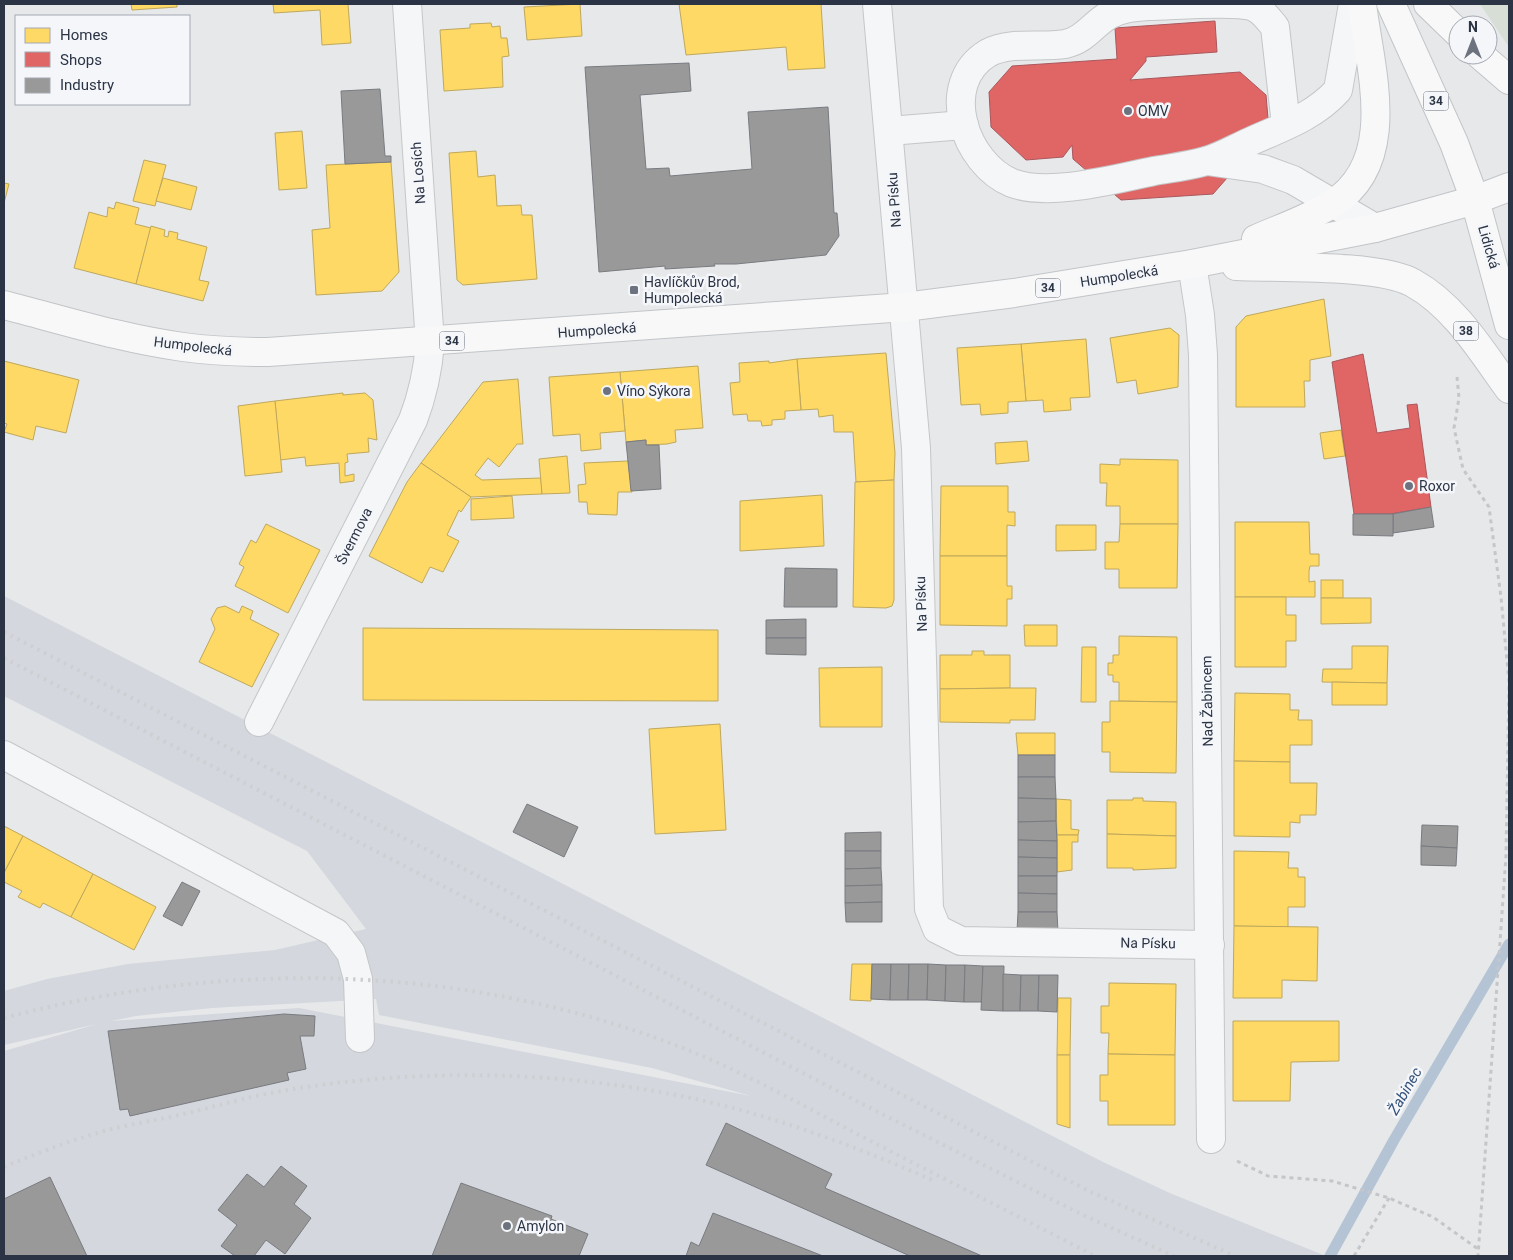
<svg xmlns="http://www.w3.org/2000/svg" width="1513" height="1260" font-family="Roboto,sans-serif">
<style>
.built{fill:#d4d7dd;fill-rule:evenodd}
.green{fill:#d6ded6}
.homes{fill:#ffd966;stroke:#bfa85c}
.shops{fill:#e06666;stroke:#aa575c}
.industry{fill:#999;stroke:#787b80}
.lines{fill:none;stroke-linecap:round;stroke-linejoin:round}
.stream{stroke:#b4c4d5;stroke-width:11}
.minor-casing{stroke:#c4c6c8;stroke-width:30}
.major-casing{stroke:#c2c5c8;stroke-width:30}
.path{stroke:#c5c6ca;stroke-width:3;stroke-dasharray:4 4;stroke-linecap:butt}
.minor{stroke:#f5f6f7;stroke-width:28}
.major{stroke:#f8f8f8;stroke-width:28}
.rail{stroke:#cecfd2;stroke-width:4;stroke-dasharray:2.5 5;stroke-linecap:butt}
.poi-dot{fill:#6c737f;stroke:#f4f6f9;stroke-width:2}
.labels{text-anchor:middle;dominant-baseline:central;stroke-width:5;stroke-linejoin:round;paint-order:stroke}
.shield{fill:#f4f6f9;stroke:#676e7b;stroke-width:1}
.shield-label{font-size:12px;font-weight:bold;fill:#2b3445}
.poi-label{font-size:14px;fill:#2b3445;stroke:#f4f6f9;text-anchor:start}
.street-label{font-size:14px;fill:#2b3445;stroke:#f4f6f9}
.water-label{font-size:15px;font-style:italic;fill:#34527a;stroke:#f4f6f9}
</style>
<rect width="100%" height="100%" fill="#e6e8ea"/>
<path class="built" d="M 4,596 L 1103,1162 L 1172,1194 L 1326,1256 L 4,1256 L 4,1051 L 97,1024 L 4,1045 L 4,991 L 47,979 L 128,964 L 275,950 L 366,929 L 307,851 L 4,696 ZM 376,999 L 379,1015 L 652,1068 L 751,1096 L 299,1008 L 111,1021 L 136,1016 L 212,1008 Z"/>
<polygon class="green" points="1480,4 1509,4 1509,47"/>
<g class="homes">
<polygon points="131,4 177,4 177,7 132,10"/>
<polygon points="273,4 348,4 351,43 322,45 320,10 274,13"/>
<polygon points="580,4 582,36 527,40 524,7"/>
<polygon points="679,4 821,4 825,68 788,70 786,47 686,55"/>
<polygon points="491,23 492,27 500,26 501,38 507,38 509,56 502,57 503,87 444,91 440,30 470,28 470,24"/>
<polygon points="302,131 307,188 279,190 275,133"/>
<polygon points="476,151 478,177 495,175 497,206 521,205 522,215 532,215 537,279 463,285 457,280 449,153"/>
<polygon points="144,160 166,165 155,206 133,201"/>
<polygon points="391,162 399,272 382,291 316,295 312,230 330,228 326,165"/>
<polygon points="163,178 197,187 191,210 156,201"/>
<polygon points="4,183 9,184 4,203"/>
<polygon points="116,202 139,208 135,224 151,228 136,284 74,268 89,212 107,217 108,207 114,209"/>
<polygon points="151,226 165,230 164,236 168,237 169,231 178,233 177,239 207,247 199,280 209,282 203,301 136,284"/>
<polygon points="1324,299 1331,356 1310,360 1310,381 1304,381 1305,407 1236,407 1236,327 1246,316"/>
<polygon points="1170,328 1179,335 1178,387 1138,394 1136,380 1117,383 1110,338"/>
<polygon points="1086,339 1090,397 1070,398 1071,410 1044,412 1043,400 1026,401 1021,344"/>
<polygon points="1021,344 1026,401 1008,402 1008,413 981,415 980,404 961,405 957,348"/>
<polygon points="886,353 895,453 894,480 856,482 853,432 834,432 833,415 819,417 818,409 801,410 797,359"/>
<polygon points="797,359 801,410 785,411 785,419 772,420 772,425 762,426 761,421 748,421 747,414 733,415 730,383 740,382 739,363 769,361 769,363"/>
<polygon points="4,361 79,380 66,433 36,426 33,440 4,432 7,424 4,423"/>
<polygon points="698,366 703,428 675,430 676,442 667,444 646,445 646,440 626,442 620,372"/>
<polygon points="620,372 625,431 600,433 601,449 581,451 580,434 553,436 549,377"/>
<polygon points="518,379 523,444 517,444 499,467 488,458 475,475 482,480 541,478 542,494 471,497 421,463 483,382"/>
<polygon points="343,393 343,395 365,393 373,400 377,440 368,438 369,452 347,454 348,462 345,463 345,476 354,474 354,481 340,483 339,463 306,466 305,457 280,460 275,401"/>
<polygon points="275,401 282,472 245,476 238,406"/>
<polygon points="1341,430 1345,456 1324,459 1320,433"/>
<polygon points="1027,441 1029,461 996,464 995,443"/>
<polygon points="567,456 570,493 542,494 539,459"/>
<polygon points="1120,459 1178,460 1178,524 1120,524 1120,506 1106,506 1107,483 1100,483 1100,464 1120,465"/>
<polygon points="628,461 632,492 618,492 617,515 588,514 587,502 579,502 578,485 586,484 584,463"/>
<polygon points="421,463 471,497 461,512 459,510 447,535 459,541 443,572 430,567 422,583 369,556 407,482"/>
<polygon points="894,480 894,600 892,606 886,608 853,607 855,482"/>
<polygon points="941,486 1008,486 1008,512 1015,512 1015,526 1007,525 1007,556 940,556"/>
<polygon points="822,495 824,546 740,551 740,501"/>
<polygon points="512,496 514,518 471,520 471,499"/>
<polygon points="1235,522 1309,522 1310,554 1319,554 1319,566 1310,566 1309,571 1309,582 1315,581 1315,597 1235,597"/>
<polygon points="266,524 320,550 288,613 235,586 244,567 239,564 251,540 256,543"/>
<polygon points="1120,524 1178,524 1177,588 1119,588 1119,569 1105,569 1105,542 1119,542"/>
<polygon points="1056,525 1096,525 1096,550 1056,551"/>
<polygon points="940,556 1007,556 1007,586 1012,586 1012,599 1007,599 1007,626 940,625"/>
<rect x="1321" y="580" width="22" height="18"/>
<polygon points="1235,597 1286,597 1286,615 1296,615 1296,641 1286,641 1286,667 1235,667"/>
<polygon points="1321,598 1371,598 1371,623 1321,624"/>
<polygon points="225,606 239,613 242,606 253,611 250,619 279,634 252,687 199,662 215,629 211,619 217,608"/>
<polygon points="1024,625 1057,625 1057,646 1025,646"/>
<polygon points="363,628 718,630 718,701 363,700"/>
<polygon points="1119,636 1177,637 1177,702 1119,701 1119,682 1113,682 1113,675 1108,675 1108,663 1113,663 1113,655 1119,655"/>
<polygon points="1352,646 1388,646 1387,683 1322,682 1323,669 1352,669"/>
<polygon points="1082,647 1096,647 1096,702 1081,702"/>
<polygon points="972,651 984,651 984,655 1010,655 1010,688 940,689 940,655 972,655"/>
<polygon points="882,667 882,727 820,727 819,668"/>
<polygon points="1332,682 1387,683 1387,705 1332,705"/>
<polygon points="1010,688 1036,688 1035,720 1010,720 1010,723 940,722 940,689"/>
<polygon points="1235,693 1290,694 1290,710 1299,710 1298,720 1312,720 1312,745 1290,745 1290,762 1234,761"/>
<polygon points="1110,701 1177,702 1176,773 1110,772 1110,752 1102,752 1102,722 1110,722"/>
<polygon points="720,724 726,830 655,834 649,729"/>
<polygon points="1016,733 1055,733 1055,755 1018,755"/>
<polygon points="1234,761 1290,762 1290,783 1317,783 1316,815 1300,815 1300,823 1290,822 1290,837 1234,836"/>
<polygon points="1133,798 1143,798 1143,801 1176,802 1176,836 1107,834 1107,800 1133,800"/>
<polygon points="1056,799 1071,800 1071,829 1079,830 1078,835 1057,835"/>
<polygon points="4,826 23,836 4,873"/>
<polygon points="1107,834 1176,836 1176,868 1133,870 1133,868 1107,868"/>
<polygon points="1057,835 1078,835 1078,842 1072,842 1072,870 1057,872"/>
<polygon points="23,836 93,874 71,917 43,903 40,908 18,897 22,891 4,882 4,873"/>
<polygon points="1234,851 1289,852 1288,868 1298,868 1298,877 1305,877 1305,907 1288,907 1288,927 1234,926"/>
<polygon points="93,874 156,907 134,950 71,917"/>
<polygon points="1234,926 1318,927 1317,981 1282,980 1282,998 1233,998"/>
<polygon points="852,964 872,964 871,1001 850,1000"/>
<polygon points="1109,983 1176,984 1175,1055 1108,1054 1109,1033 1101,1033 1101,1006 1109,1006"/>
<polygon points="1058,998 1071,998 1070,1055 1057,1055"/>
<polygon points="1233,1021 1339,1021 1339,1061 1291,1062 1290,1101 1233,1101"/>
<polygon points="1108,1054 1175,1055 1175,1125 1108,1125 1108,1101 1100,1101 1100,1075 1108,1075"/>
<polygon points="1057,1055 1070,1055 1070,1128 1057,1124"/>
</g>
<g class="shops">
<polygon points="1215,21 1217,52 1146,57 1146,61 1130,80 1240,72 1266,95 1269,130 1213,194 1121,200 1073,159 1072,145 1063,157 1026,160 991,127 989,92 1012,66 1117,59 1115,28"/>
<polygon points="1363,354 1377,433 1410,428 1407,405 1417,404 1431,507 1390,514 1354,514 1332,362"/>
</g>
<g class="industry">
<polygon points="689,63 691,91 640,95 646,169 669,168 670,176 752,169 748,112 828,107 834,213 837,213 839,236 826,255 736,264 714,264 715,266 665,269 665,266 599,272 585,67"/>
<polygon points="380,89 385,156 391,156 391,162 345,164 341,91"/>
<polygon points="646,440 646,445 659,445 661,489 631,491 626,442"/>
<polygon points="1431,507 1434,527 1393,533 1393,514"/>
<polygon points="1353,514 1393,514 1393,536 1353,535"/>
<polygon points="785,568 837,569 837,607 784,607"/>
<polygon points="806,619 806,638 766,638 766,620"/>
<polygon points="766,638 806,638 806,655 766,654"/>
<rect x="1018" y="755" width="37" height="22"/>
<polygon points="1018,777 1055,777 1056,799 1018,798"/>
<polygon points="1018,798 1056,799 1056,821 1018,822"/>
<polygon points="527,804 578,827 564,857 513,832"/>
<polygon points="1056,821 1057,841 1018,840 1018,822"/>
<polygon points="1422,825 1458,826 1457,848 1421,846"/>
<polygon points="881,832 881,851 845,851 845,833"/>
<polygon points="1018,840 1057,841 1057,858 1018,857"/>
<polygon points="1421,846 1457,848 1456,866 1421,865"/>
<polygon points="845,851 881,851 881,868 845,869"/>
<polygon points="1018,857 1057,858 1057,876 1018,876"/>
<polygon points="881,868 882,885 845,886 845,869"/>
<polygon points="1018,876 1057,876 1057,894 1018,893"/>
<polygon points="182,882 200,891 182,926 163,916"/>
<polygon points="882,885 882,902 845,903 845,886"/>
<polygon points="1018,893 1057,894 1057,912 1018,912"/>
<polygon points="882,902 882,922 846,922 845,903"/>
<polygon points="1018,912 1057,912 1058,932 1017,931"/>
<polygon points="872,964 891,964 890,1000 871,999"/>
<polygon points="891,964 909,964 908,1000 890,1000"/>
<polygon points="909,964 928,964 927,1000 908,1000"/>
<polygon points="928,964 946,965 945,1001 927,1000"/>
<polygon points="946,965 965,965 964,1002 945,1001"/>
<polygon points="965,965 983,966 982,1002 964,1002"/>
<polygon points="983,966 1004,966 1003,1011 981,1010"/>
<polygon points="1003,974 1021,975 1020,1011 1003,1011"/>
<polygon points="1021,975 1039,975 1038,1011 1020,1011"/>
<polygon points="1039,975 1058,975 1057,1012 1038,1011"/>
<polygon points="284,1014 315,1016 314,1036 300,1036 306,1069 287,1073 289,1080 130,1116 128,1109 120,1110 108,1031"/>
<polygon points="726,1123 832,1174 825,1188 982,1256 910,1256 706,1165"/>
<polygon points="281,1166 307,1186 294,1204 311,1218 285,1254 266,1240 254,1256 235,1256 221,1246 237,1225 218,1210 247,1174 264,1187"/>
<polygon points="50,1177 87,1256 4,1256 4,1199"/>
<polygon points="461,1183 552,1216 551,1219 588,1234 579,1256 432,1256"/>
<polygon points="713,1213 823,1256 686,1256 691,1242 699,1246"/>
</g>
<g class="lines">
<polyline class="stream" points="1330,1256 1394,1140 1509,944"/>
<g class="minor-casing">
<g id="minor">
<polyline points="877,4 916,448 929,909 937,929 961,941 1210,945"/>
<path d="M 1286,125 L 1275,27 C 1269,20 1263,11 1254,7 C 1235,0 1172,6 1148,6 C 1134,7 1121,8 1109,15 C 1093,24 1085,40 1065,44 C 1041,48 1010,41 988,53 C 937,84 965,164 1012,183 C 1049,197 1115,179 1154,171 C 1171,168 1189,166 1206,161 C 1220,157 1234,149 1247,143 C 1280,128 1314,117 1338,90 L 1353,4"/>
<polyline points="889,131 964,125"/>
<polyline points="1207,161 1263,169 1293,180 1375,228"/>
<polyline points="1192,264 1200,315 1203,355 1211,1139"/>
<path d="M 259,722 L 413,420 C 423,394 428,370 430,343 L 407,4"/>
<polyline points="4,755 336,933 351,953 358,979 360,1038"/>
</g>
</g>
<g class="major-casing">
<g id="major">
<polyline points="1391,4 1454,143 1475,200 1509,325"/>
<polyline points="1428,4 1458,33"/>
<polyline points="1480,55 1509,80"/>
<path d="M 1256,239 C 1281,228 1308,219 1332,204 C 1400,162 1370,69 1362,4"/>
<path d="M 1236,266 C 1278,268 1379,264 1413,283 C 1455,306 1482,352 1509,389"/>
<path d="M 4,305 C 63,320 123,339 183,347 C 212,351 239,352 268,352 L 905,307 L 1014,293 L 1192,264 L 1375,228 L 1475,200 L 1509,187"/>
</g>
</g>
<g class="path">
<polyline points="1457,377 1459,398 1454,428 1463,469 1489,507 1501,597 1509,682 1506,856 1478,1256"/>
<polyline points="1237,1161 1268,1176 1332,1181 1389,1198 1433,1217 1478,1249"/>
<polyline points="1354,1256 1389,1198"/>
</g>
<use href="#minor" class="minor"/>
<use href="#major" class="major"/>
<g class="rail">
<polyline points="4,632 1089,1191 1235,1256"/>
<polyline points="4,658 878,1112 1081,1214 1174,1256"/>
<path d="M 4,1018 C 223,960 456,963 670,1043 C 737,1068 800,1104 863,1137 C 940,1177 1018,1216 1095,1256"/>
<path d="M 4,1167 C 33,1155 63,1143 94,1134 C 126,1124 160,1120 192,1112 C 220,1105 248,1097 276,1092 C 415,1067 563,1070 700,1100 C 780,1118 857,1147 932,1180"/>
</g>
</g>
<g class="poi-dot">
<circle cx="1128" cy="111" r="5"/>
<rect x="629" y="285" width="10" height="10" rx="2.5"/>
<circle cx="607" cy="391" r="5"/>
<circle cx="1409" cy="486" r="5"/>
<circle cx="507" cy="1226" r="5"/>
</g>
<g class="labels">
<g class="shield">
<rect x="1423.5" y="91.5" width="25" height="19" rx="4"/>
<rect x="1035.5" y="278.5" width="25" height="19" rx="4"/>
<rect x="1453.5" y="321.5" width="25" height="19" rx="4"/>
<rect x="439.5" y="331.5" width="25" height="19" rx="4"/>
</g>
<g class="shield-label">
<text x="1436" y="101">34</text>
<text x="1048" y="288">34</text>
<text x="1466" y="331">38</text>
<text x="452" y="341">34</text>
</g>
<g class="poi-label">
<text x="1138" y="111">OMV</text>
<text x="644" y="282">Havlíčkův Brod,<tspan x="644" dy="16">Humpolecká</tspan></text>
<text x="617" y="391">Víno Sýkora</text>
<text x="1419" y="486">Roxor</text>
<text x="517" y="1226">Amylon</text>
</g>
<g class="street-label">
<text transform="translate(418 173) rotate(-94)">Na Losích</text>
<text transform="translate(894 200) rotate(-94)">Na Písku</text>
<text transform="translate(1489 247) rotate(74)">Lidická</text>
<text transform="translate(1119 276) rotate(-9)">Humpolecká</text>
<text transform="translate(597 330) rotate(-4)">Humpolecká</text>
<text transform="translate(193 346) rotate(7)">Humpolecká</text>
<text transform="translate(354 536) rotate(-63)">Švermova</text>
<text transform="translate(921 604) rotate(-92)">Na Písku</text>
<text transform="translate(1207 701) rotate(-91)">Nad Žabincem</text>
<text transform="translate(1148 943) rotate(1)">Na Písku</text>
</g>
<g class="water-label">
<text transform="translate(1405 1091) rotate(-60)">Žabinec</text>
</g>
</g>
<rect width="1513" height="1260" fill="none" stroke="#2b3445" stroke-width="10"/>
<rect x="15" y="15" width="175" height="90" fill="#f4f6f9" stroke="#a4a8b1"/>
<rect x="25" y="28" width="25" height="15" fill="#ffd966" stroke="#a4a8b1"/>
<text x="60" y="40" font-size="15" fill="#2b3445">Homes</text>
<rect x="25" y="52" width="25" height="15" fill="#e06666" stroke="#a4a8b1"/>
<text x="60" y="65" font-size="15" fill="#2b3445">Shops</text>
<rect x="25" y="78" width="25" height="15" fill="#999999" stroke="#a4a8b1"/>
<text x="60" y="90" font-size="15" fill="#2b3445">Industry</text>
<g transform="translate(1473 40)"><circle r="24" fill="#f4f6f9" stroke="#a4a8b1"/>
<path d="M0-4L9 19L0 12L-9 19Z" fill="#6c737f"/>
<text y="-8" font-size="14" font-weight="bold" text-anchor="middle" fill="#2b3445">N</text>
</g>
</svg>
